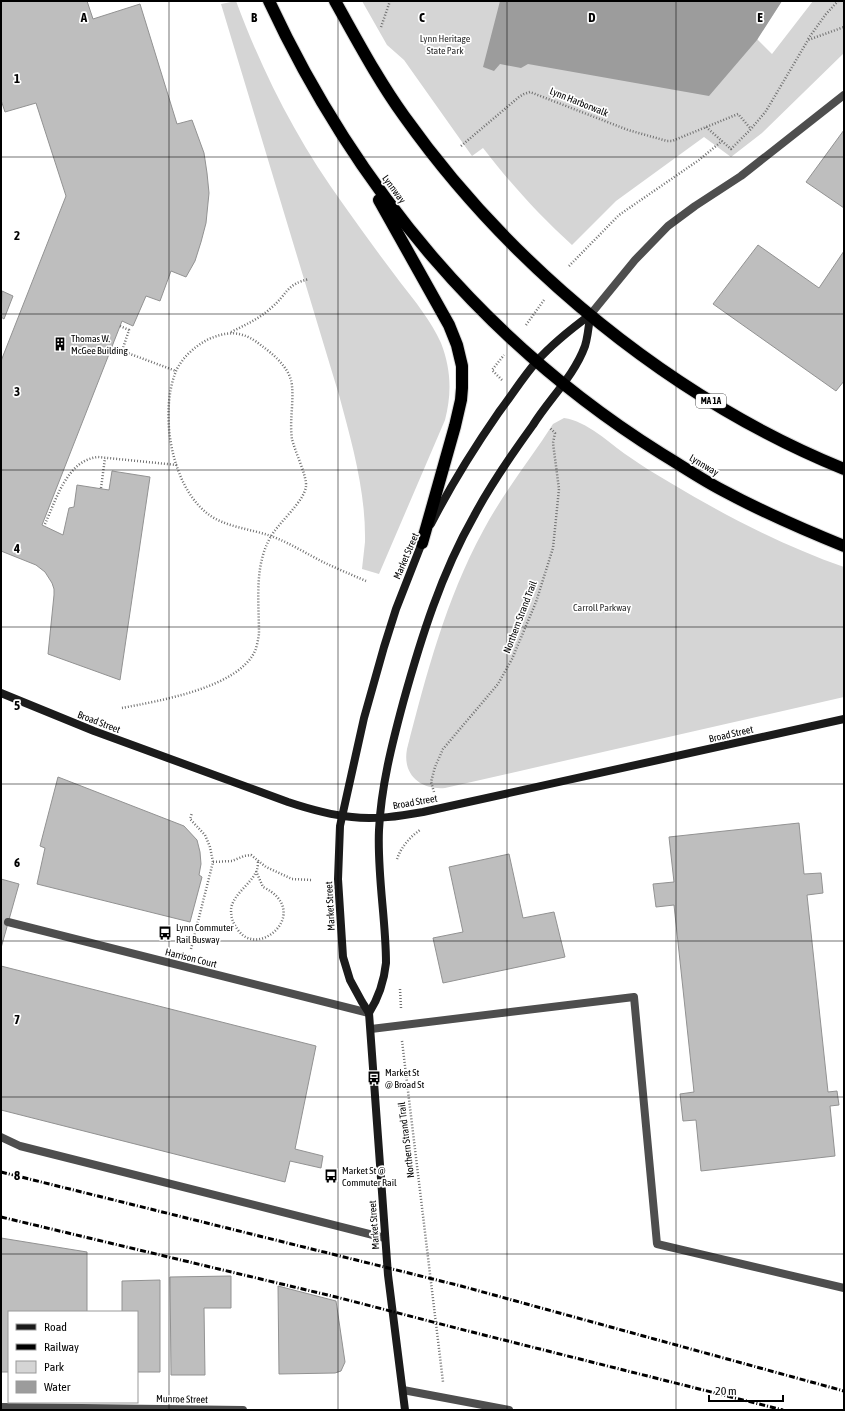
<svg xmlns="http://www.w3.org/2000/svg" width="845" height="1411" font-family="'Asap Condensed',sans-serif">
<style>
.green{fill:#d5d5d5}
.water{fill:#9c9c9c}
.building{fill:#bebebe;stroke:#929292}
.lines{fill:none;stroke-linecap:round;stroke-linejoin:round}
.highway-casing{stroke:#dbdbdb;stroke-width:14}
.path{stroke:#707070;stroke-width:2.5;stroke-dasharray:1 2;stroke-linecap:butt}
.lane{stroke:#4e4e4e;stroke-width:8}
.street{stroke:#4e4e4e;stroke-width:8}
.secondary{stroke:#1b1b1b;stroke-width:8}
.highway{stroke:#000;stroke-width:12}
.rail{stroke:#000;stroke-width:3;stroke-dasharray:6 2 1 2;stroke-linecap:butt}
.grid{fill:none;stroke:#000;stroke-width:1;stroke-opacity:0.55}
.labels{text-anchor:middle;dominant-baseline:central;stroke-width:3.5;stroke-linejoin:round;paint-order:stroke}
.shield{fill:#fff;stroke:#4c4c4c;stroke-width:1}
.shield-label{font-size:9px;font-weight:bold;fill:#000}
.park-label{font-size:10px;fill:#2c2c2c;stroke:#fff}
.street-label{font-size:10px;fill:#000;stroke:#fff}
.poi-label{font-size:10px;fill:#000;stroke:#fff;text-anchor:start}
.grid-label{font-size:13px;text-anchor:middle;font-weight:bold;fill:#000;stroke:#fff;stroke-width:3.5;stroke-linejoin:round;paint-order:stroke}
</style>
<rect width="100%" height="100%" fill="#fff"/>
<g class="green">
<path d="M 236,1 C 263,74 298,142 343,204 C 362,231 381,257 400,282 C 415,301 431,321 441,343 C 451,369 452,393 445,420 L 379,574 L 362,569 C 363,560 364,551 365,542 C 366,492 352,443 339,395 L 221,4 Z"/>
<path d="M 362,1 L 782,1 L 757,39 L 772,54 L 813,1 L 844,1 L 844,53 L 762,133 L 731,157 L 704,137 L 616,201 L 572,245 C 538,214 511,184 483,148 L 472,156 L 404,60 L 387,45 Z"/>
<path d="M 564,418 C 587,421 609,443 628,456 C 641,465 655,474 669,482 C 724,515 783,546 844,567 L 844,697 L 445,788 C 421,790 402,775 407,749 C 426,675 446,599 483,531 C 503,493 530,460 553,424 Z"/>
</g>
<polygon class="water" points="500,1 782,1 757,40 709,96 528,64 521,68 500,64 494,71 483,67"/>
<g class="building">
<polygon points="1,1 87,1 93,19 140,4 177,124 192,120 204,153 207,173 209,193 206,223 201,242 195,261 186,277 171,271 160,301 146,296 133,326 122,321 42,525 63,535 69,508 74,507 77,485 109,490 112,471 150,477 120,680 48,654 54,595 54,589 52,583 45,572 36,565 1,551 1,361 66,196 36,103 5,112 1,100"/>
<polygon points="844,130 844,208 806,182"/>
<polygon points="758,245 819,288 844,251 844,381 836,391 713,304"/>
<polygon points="2,291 13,296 4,319 1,317"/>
<polygon points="58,777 184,826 197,840 200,852 201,864 199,875 202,877 190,922 37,884 45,848 40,846"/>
<polygon points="799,823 804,874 821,873 823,893 807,895 828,1092 837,1091 839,1105 830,1106 835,1156 701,1171 696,1120 683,1121 680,1094 694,1092 674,905 656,907 653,884 674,882 669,837"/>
<polygon points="509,854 523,918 554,912 565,957 443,983 433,938 463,932 449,867"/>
<polygon points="1,879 19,884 1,948"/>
<polygon points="1,966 316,1046 295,1149 323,1156 321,1168 290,1161 285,1182 1,1110"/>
<polygon points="1,1238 87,1252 87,1312 9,1312 9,1372 1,1372"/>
<polygon points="231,1276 231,1308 204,1308 205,1375 171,1375 170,1277"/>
<polygon points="160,1280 160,1372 137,1372 137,1312 122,1312 122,1281"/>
<polygon points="278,1286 336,1301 345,1362 341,1371 335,1373 279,1374"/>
</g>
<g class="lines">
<g class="highway-casing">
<g id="highway">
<path d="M 269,1 C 356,188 486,344 662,454 C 682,466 701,479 722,490 C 761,511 802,529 844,546"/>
<path d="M 335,1 C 357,40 378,80 404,116 C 512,268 672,399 844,469"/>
<polyline points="379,200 449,325 457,345 462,366 462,388 461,400 455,426 422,543"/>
</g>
</g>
<g class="path">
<polyline points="381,27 390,1"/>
<polyline points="808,39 826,14 838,1"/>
<polyline points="706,127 731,149 751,129 766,111 808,40 844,27"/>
<polyline points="461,146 519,97 524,94 530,92 628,130 667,141 672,141 738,114 751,129"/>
<polyline points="569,266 619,215 699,160 722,141"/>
<polyline points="526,325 544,300"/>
<polyline points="120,326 129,330 122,351 176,371"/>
<path d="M 231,332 C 245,325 259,319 271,308 C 287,295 286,284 309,279"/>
<polyline points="502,380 492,370 504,355"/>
<polyline points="101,488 105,458"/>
<path d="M 45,524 C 56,500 67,460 98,457 L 177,465"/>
<path d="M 122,708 C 158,701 238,688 255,651 C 257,646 258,640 259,634 C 259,602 254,567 270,538 C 277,524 305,501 306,486 C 307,476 295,452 292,439 C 289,420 295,397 291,380 C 287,366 273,354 262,346 C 246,333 233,330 214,337 C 199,342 182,357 176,371 C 159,413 171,486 208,514 C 225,527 251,529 271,536 C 290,543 307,554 325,563 C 338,569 352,575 366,581"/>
<polyline points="434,792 431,782 435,767 443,749 498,684 512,659 536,602 553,548 559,489 553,443 555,433 550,428"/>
<path d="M 397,859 C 401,847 410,837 420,830"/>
<polyline points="213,862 232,861 244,856 251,855 266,867 292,879 312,880"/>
<path d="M 256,871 L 263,887 C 313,911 259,960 238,930 C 233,923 231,918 231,910 C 232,895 250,885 256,872 C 258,868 258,863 258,860"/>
<polyline points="191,949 213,862 210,847 205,835 190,819 192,813"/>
<polyline points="400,989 401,1008"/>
<polyline points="402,1041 443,1382"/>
</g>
<g class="lane">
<polyline points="590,315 635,260 668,226 695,206 741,176 844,95"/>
<polyline points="371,1029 634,997 657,1244 844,1288"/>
<polyline points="1,1137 20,1146 385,1238"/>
<polyline points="403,1390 509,1410"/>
</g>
<g class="street">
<polyline points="8,922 369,1013"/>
<polyline points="1,1407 243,1410"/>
</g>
<g class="secondary">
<path d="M 431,524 C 451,485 474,448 499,412 C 512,395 523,377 537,361 C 553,343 571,329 590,315"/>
<path d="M 1,693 L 94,731 L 288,802 C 309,809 330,815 352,817 C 375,820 400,816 423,812 L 844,719"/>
<path d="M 369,1013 C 379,997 384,982 386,963 C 386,919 377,875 379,830 C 381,787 392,744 403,703 C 421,638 441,574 474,516 C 491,484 512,454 533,425 C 550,398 574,376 585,346 C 588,336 589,325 590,315"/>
<polyline points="405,1410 388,1275 369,1013 362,1002 350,980 343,957 338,879 340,826 364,718 384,647 396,609 423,540"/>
</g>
<use href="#highway" class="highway"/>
<g class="rail">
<polyline points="1,1172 461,1286 844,1391"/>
<polyline points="1,1217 336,1297 460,1329 783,1410"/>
</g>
</g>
<path class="grid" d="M 169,1 L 169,1410M 338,1 L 338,1410M 507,1 L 507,1410M 676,1 L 676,1410M 1,157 L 844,157M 1,314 L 844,314M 1,470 L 844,470M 1,627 L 844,627M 1,784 L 844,784M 1,941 L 844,941M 1,1097 L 844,1097M 1,1254 L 844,1254"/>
<defs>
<g id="building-bare" transform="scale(1.08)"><path d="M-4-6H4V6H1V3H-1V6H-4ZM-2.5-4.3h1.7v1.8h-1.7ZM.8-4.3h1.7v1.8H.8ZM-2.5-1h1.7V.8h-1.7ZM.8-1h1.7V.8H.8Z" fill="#000" stroke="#fff" stroke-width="2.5" paint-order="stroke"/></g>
<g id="bus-bare" transform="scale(1.08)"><path d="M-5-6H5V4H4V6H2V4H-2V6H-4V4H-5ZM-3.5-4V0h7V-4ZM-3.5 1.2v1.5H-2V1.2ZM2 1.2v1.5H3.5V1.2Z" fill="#000" stroke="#fff" stroke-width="2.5" paint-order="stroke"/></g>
</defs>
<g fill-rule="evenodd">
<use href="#building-bare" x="60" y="344"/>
<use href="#bus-bare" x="165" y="933"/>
<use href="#bus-bare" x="374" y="1078"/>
<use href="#bus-bare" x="331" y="1176"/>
</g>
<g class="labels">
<rect class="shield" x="696" y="394" width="30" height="14" rx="3"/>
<g class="shield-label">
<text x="711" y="401">MA 1A</text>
</g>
<g class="park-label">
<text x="445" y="38">Lynn Heritage<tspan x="445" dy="12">State Park</tspan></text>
<text x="602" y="607">Carroll Parkway</text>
</g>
<g class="street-label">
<text transform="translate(579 102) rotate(22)">Lynn Harborwalk</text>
<text transform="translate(394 189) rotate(54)">Lynnway</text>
<text transform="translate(704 465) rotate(31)">Lynnway</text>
<text transform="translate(406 556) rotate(-67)">Market Street</text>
<text transform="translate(520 617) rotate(-69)">Northern Strand Trail</text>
<text transform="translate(99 722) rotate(21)">Broad Street</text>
<text transform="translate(731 734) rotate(-13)">Broad Street</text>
<text transform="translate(415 802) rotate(-10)">Broad Street</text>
<text transform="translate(330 906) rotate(-93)">Market Street</text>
<text transform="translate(191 958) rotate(14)">Harrison Court</text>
<text transform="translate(406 1140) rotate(-97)">Northern Strand Trail</text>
<text transform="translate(374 1225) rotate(-94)">Market Street</text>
<text transform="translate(182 1399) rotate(1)">Munroe Street</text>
</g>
<g class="poi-label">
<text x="71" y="338">Thomas W.<tspan x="71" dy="12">McGee Building</tspan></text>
<text x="176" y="927">Lynn Commuter<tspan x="176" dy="12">Rail Busway</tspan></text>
<text x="385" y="1072">Market St<tspan x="385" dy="12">@ Broad St</tspan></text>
<text x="342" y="1170">Market St @<tspan x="342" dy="12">Commuter Rail</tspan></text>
</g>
</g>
<g class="grid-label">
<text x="84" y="22">A</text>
<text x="254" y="22">B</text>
<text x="422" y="22">C</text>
<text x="592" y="22">D</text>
<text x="760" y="22">E</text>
<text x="17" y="83">1</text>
<text x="17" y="240">2</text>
<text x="17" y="396">3</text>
<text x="17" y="553">4</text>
<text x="17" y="710">5</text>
<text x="17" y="867">6</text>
<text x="17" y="1024">7</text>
<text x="17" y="1180">8</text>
</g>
<rect width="845" height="1411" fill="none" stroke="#000000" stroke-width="4"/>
<rect x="8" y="1311" width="130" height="92" fill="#ffffff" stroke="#999999"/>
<rect x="16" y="1324" width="20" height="6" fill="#1b1b1b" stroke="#999999"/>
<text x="44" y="1331" font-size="12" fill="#000000">Road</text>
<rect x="16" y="1344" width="20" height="6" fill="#000000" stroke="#999999"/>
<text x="44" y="1351" font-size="12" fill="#000000">Railway</text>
<rect x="16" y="1361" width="20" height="12" fill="#d5d5d5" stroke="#999999"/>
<text x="44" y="1371" font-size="12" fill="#000000">Park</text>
<rect x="16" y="1381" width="20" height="12" fill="#9c9c9c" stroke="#999999"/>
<text x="44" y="1391" font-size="12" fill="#000000">Water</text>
<path d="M709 1395v6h74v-6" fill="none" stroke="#000000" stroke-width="2"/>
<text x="715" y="1395" font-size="12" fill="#000000" stroke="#ffffff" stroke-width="3" paint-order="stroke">20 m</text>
</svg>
